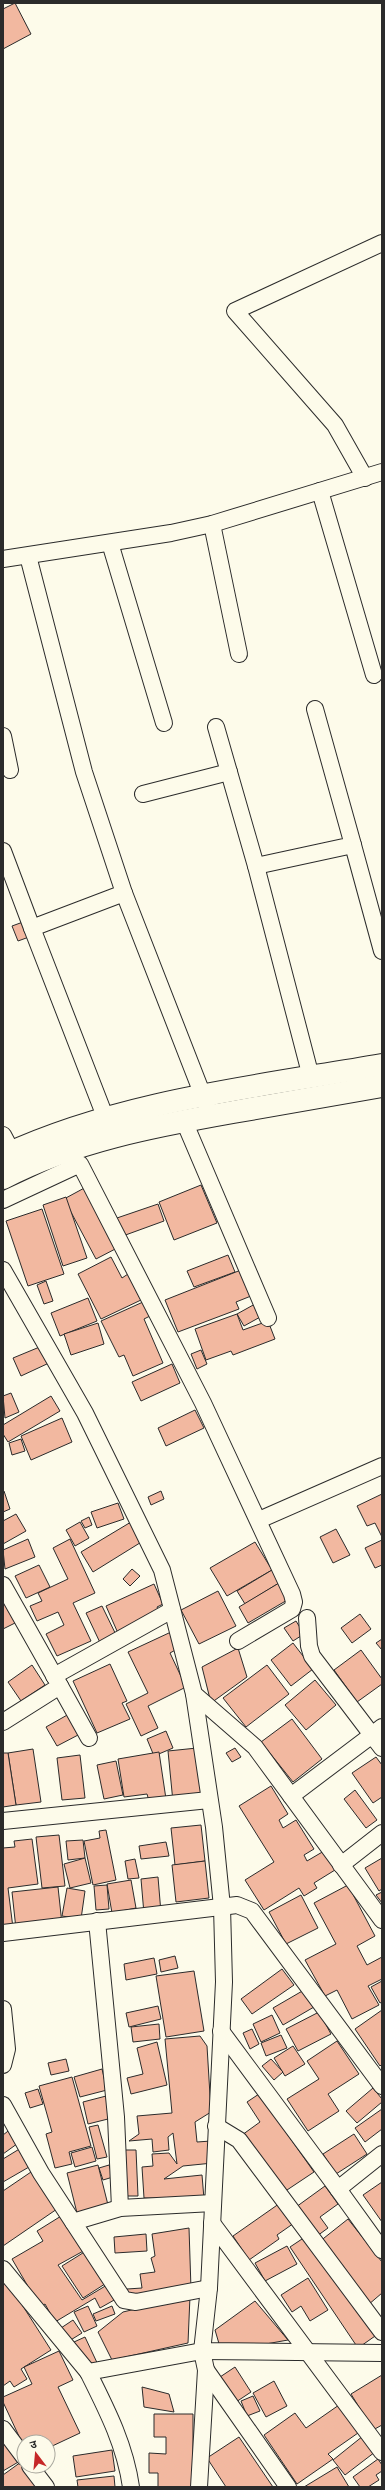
<svg xmlns="http://www.w3.org/2000/svg" width="385" height="2490" font-family="'IBM Plex Serif','Noto Sans Devanagari',serif">
<style>
.building{fill:#f2b8a0;stroke:#2b2b2b}
.lines{fill:none;stroke-linecap:round;stroke-linejoin:round}
.street-casing{stroke:#2b2b2b;stroke-width:18}
.primary-casing{stroke:#2b2b2b;stroke-width:24}
.street{stroke:#fdfbea;stroke-width:16}
.primary{stroke:#fdfbea;stroke-width:22}
</style>
<rect width="100%" height="100%" fill="#fdfbea"/>
<g class="building">
<polygon points="15,3 31,34 3,49 3,9"/>
<polygon points="23,922 29,937 18,941 12,926"/>
<polygon points="201,1185 217,1223 174,1240 159,1202"/>
<polygon points="88,1186 121,1246 96,1259 64,1199"/>
<polygon points="66,1197 87,1258 63,1266 43,1205"/>
<polygon points="158,1204 164,1221 120,1237 114,1219"/>
<polygon points="42,1209 64,1274 28,1286 6,1221"/>
<polygon points="228,1255 235,1272 194,1287 187,1271"/>
<polygon points="111,1257 122,1278 128,1274 141,1300 101,1319 78,1274"/>
<polygon points="246,1268 256,1294 236,1302 239,1309 178,1332 165,1300"/>
<polygon points="46,1281 53,1301 44,1304 37,1285"/>
<polygon points="88,1298 97,1321 60,1336 51,1313"/>
<polygon points="143,1302 150,1316 144,1319 163,1363 133,1376 124,1355 119,1357 101,1321"/>
<polygon points="255,1304 262,1316 244,1326 237,1314"/>
<polygon points="237,1314 243,1330 268,1321 275,1339 233,1355 231,1351 206,1360 195,1329"/>
<polygon points="98,1323 104,1344 71,1355 64,1334"/>
<polygon points="42,1346 49,1363 21,1376 13,1358"/>
<polygon points="201,1350 207,1364 197,1369 191,1354"/>
<polygon points="172,1364 180,1383 141,1401 132,1382"/>
<polygon points="11,1393 19,1412 5,1418 3,1396"/>
<polygon points="51,1396 60,1411 8,1442 3,1434 3,1425"/>
<polygon points="195,1410 204,1428 166,1446 158,1428"/>
<polygon points="62,1418 72,1442 31,1460 21,1436"/>
<polygon points="21,1439 25,1451 12,1455 9,1443"/>
<polygon points="4,1491 10,1509 3,1512 3,1492"/>
<polygon points="161,1491 164,1499 151,1505 148,1497"/>
<polygon points="382,1494 382,1537 375,1523 367,1526 357,1506"/>
<polygon points="118,1503 124,1519 97,1528 91,1512"/>
<polygon points="16,1514 26,1531 3,1544 3,1521"/>
<polygon points="89,1517 92,1525 85,1528 81,1521"/>
<polygon points="80,1522 89,1538 75,1546 66,1530"/>
<polygon points="131,1522 143,1541 93,1572 81,1552"/>
<polygon points="336,1529 350,1555 333,1563 320,1537"/>
<polygon points="28,1539 35,1557 5,1569 3,1550"/>
<polygon points="70,1539 95,1593 73,1603 91,1641 57,1656 46,1634 64,1625 58,1612 37,1621 30,1606 42,1601 38,1593 68,1579 53,1548"/>
<polygon points="382,1540 382,1565 375,1568 365,1548"/>
<polygon points="255,1542 272,1570 227,1596 210,1568"/>
<polygon points="39,1565 50,1587 26,1598 15,1576"/>
<polygon points="132,1569 140,1576 130,1586 123,1579"/>
<polygon points="272,1570 279,1583 245,1604 237,1591"/>
<polygon points="279,1583 289,1599 248,1623 239,1607"/>
<polygon points="154,1584 163,1604 157,1607 164,1622 121,1640 106,1606"/>
<polygon points="218,1591 236,1626 199,1644 181,1610"/>
<polygon points="3,1596 17,1622 3,1629"/>
<polygon points="102,1606 120,1643 104,1651 86,1613"/>
<polygon points="360,1614 371,1629 352,1643 341,1628"/>
<polygon points="296,1621 304,1634 293,1641 284,1628"/>
<polygon points="171,1632 179,1648 170,1653 186,1687 148,1706 158,1728 141,1736 126,1704 148,1693 128,1652"/>
<polygon points="382,1639 382,1650 376,1643"/>
<polygon points="293,1643 313,1669 291,1686 271,1660"/>
<polygon points="238,1648 247,1677 211,1703 202,1667"/>
<polygon points="361,1650 382,1679 382,1684 357,1702 334,1670"/>
<polygon points="110,1664 127,1701 122,1703 130,1719 97,1733 73,1681"/>
<polygon points="32,1665 45,1685 21,1701 8,1682"/>
<polygon points="267,1665 289,1694 246,1727 223,1698"/>
<polygon points="315,1680 336,1705 306,1730 285,1705"/>
<polygon points="69,1714 80,1734 57,1746 46,1727"/>
<polygon points="292,1719 322,1759 293,1782 261,1742"/>
<polygon points="166,1731 173,1748 154,1756 147,1739"/>
<polygon points="197,1748 203,1799 173,1802 168,1751"/>
<polygon points="235,1748 241,1757 232,1762 226,1753"/>
<polygon points="33,1749 41,1802 16,1805 8,1753"/>
<polygon points="159,1752 166,1799 149,1801 147,1794 124,1797 118,1759"/>
<polygon points="3,1753 8,1753 16,1805 3,1807"/>
<polygon points="80,1755 85,1798 62,1800 57,1758"/>
<polygon points="376,1757 382,1765 382,1797 373,1803 352,1773"/>
<polygon points="116,1761 123,1795 104,1799 97,1765"/>
<polygon points="271,1786 288,1814 279,1820 283,1828 296,1820 314,1849 304,1855 307,1861 324,1851 335,1870 314,1883 317,1888 304,1896 299,1888 264,1910 245,1880 274,1862 239,1806"/>
<polygon points="355,1790 377,1820 366,1828 344,1799"/>
<polygon points="201,1825 205,1861 175,1865 171,1828"/>
<polygon points="106,1830 116,1880 93,1885 84,1841 100,1838 99,1831"/>
<polygon points="59,1835 65,1886 42,1888 36,1837"/>
<polygon points="32,1839 38,1884 8,1888 13,1928 3,1930 3,1848 15,1847 14,1841"/>
<polygon points="83,1840 85,1858 68,1860 66,1841"/>
<polygon points="166,1842 169,1856 141,1859 139,1846"/>
<polygon points="85,1858 91,1883 70,1888 64,1864"/>
<polygon points="382,1858 382,1889 379,1891 365,1868"/>
<polygon points="135,1859 139,1878 128,1879 125,1861"/>
<polygon points="205,1861 209,1898 176,1902 172,1865"/>
<polygon points="158,1877 161,1913 144,1914 141,1879"/>
<polygon points="131,1880 136,1908 112,1913 107,1884"/>
<polygon points="107,1885 109,1909 96,1910 94,1886"/>
<polygon points="348,1885 375,1936 357,1946 367,1965 382,1957 382,1979 368,1986 379,2005 352,2019 337,1990 325,1996 305,1960 336,1944 314,1903"/>
<polygon points="58,1887 62,1924 16,1929 12,1892"/>
<polygon points="67,1888 85,1891 81,1919 62,1916"/>
<polygon points="382,1892 382,1903 376,1895"/>
<polygon points="301,1895 318,1928 286,1944 269,1912"/>
<polygon points="175,1956 178,1968 161,1972 159,1960"/>
<polygon points="154,1958 157,1974 126,1980 124,1964"/>
<polygon points="282,1969 294,1985 252,2014 241,1999"/>
<polygon points="194,1971 204,2031 166,2037 156,1976"/>
<polygon points="382,1981 382,2002 380,2003 371,1987"/>
<polygon points="304,1990 314,2007 283,2025 273,2008"/>
<polygon points="158,2006 161,2019 129,2027 126,2013"/>
<polygon points="382,2010 382,2064 380,2066 355,2029"/>
<polygon points="319,2012 331,2034 298,2051 286,2029"/>
<polygon points="272,2015 280,2033 261,2042 253,2024"/>
<polygon points="159,2024 160,2039 133,2042 131,2027"/>
<polygon points="252,2029 259,2044 250,2049 243,2033"/>
<polygon points="281,2035 287,2048 266,2056 261,2043"/>
<polygon points="200,2036 207,2046 211,2112 195,2122 197,2142 211,2141 213,2163 183,2166 164,2179 202,2175 204,2199 144,2198 142,2167 153,2166 152,2154 169,2153 177,2164 173,2133 168,2137 169,2150 153,2152 152,2139 129,2141 139,2134 137,2116 172,2113 165,2039"/>
<polygon points="337,2041 359,2074 328,2094 339,2111 308,2131 287,2099 319,2079 307,2061"/>
<polygon points="157,2042 167,2085 131,2094 127,2078 143,2074 137,2048"/>
<polygon points="293,2046 305,2064 285,2076 274,2058"/>
<polygon points="66,2059 69,2071 51,2075 48,2063"/>
<polygon points="271,2059 283,2072 274,2080 262,2066"/>
<polygon points="102,2069 107,2090 80,2097 74,2077"/>
<polygon points="72,2077 91,2146 69,2152 72,2164 55,2168 46,2134 52,2132 39,2086"/>
<polygon points="373,2088 382,2099 382,2102 357,2123 346,2111"/>
<polygon points="38,2089 43,2104 30,2108 25,2093"/>
<polygon points="259,2094 314,2172 284,2192 242,2135 260,2122 247,2102"/>
<polygon points="110,2095 116,2117 88,2124 83,2102"/>
<polygon points="382,2109 382,2129 365,2142 355,2128"/>
<polygon points="98,2125 107,2157 97,2159 89,2127"/>
<polygon points="12,2128 21,2141 3,2154 3,2135"/>
<polygon points="354,2134 367,2154 336,2174 323,2154"/>
<polygon points="92,2147 96,2161 75,2167 71,2153"/>
<polygon points="21,2148 29,2167 3,2182 3,2159"/>
<polygon points="120,2150 136,2150 138,2196 122,2196"/>
<polygon points="98,2165 109,2209 78,2217 67,2173"/>
<polygon points="109,2165 113,2177 103,2180 99,2168"/>
<polygon points="31,2172 57,2209 3,2246 3,2191"/>
<polygon points="382,2182 382,2222 363,2195"/>
<polygon points="325,2186 338,2204 320,2217 328,2228 317,2236 296,2207"/>
<polygon points="283,2201 297,2221 277,2235 279,2239 249,2260 233,2236"/>
<polygon points="66,2213 87,2249 58,2265 82,2300 107,2285 116,2299 100,2308 95,2298 55,2322 45,2304 40,2307 12,2259 43,2241 37,2231"/>
<polygon points="348,2219 382,2262 382,2293 368,2305 319,2242"/>
<polygon points="189,2228 191,2289 130,2300 127,2289 142,2288 140,2274 155,2272 151,2258 155,2256 152,2234"/>
<polygon points="146,2234 147,2251 115,2253 114,2237"/>
<polygon points="308,2235 378,2334 358,2348 290,2247"/>
<polygon points="287,2246 297,2264 265,2281 255,2263"/>
<polygon points="86,2251 108,2282 83,2298 62,2266"/>
<polygon points="3,2275 51,2350 21,2369 27,2379 14,2387 10,2381 3,2386"/>
<polygon points="308,2278 328,2310 310,2321 301,2306 292,2312 281,2295"/>
<polygon points="190,2296 188,2343 112,2360 98,2332 123,2312"/>
<polygon points="255,2301 288,2340 249,2347 220,2347 215,2330"/>
<polygon points="88,2306 97,2326 84,2332 74,2312"/>
<polygon points="112,2306 115,2314 96,2321 93,2314"/>
<polygon points="73,2320 82,2333 69,2341 61,2328"/>
<polygon points="85,2337 100,2369 88,2370 74,2342"/>
<polygon points="59,2351 73,2380 58,2387 80,2433 48,2448 48,2442 24,2442 24,2447 3,2402 3,2397 32,2384 24,2367"/>
<polygon points="235,2367 251,2392 236,2402 220,2377"/>
<polygon points="382,2375 382,2425 373,2430 351,2394"/>
<polygon points="274,2381 287,2406 266,2417 253,2393"/>
<polygon points="142,2387 169,2394 174,2412 144,2407"/>
<polygon points="253,2396 260,2411 247,2416 241,2401"/>
<polygon points="339,2405 358,2433 328,2454 333,2459 297,2484 264,2435 295,2413 306,2428"/>
<polygon points="154,2414 193,2414 193,2487 158,2487 158,2473 149,2473 149,2453 166,2454 166,2437 154,2437"/>
<polygon points="363,2436 375,2452 345,2475 333,2460"/>
<polygon points="239,2437 273,2487 226,2487 207,2458"/>
<polygon points="7,2440 20,2461 3,2471 3,2442"/>
<polygon points="112,2450 115,2471 76,2477 73,2456"/>
<polygon points="378,2459 382,2465 382,2471 376,2475 379,2480 368,2487 360,2487 353,2477"/>
<polygon points="21,2462 39,2487 3,2487 3,2475"/>
<polygon points="337,2467 349,2487 304,2487"/>
<polygon points="114,2476 115,2487 78,2487 77,2480"/>
</g>
<g class="lines">
<g class="street-casing">
<g id="street">
<polyline points="365,478 335,425 235,311 382,243"/>
<polyline points="320,491 374,675"/>
<polyline points="212,524 239,654"/>
<polyline points="110,543 164,723"/>
<polyline points="3,559 171,533 212,524 382,472"/>
<polyline points="216,727 256,866 311,1077"/>
<polyline points="3,736 10,770"/>
<polyline points="143,794 229,772"/>
<polyline points="353,845 382,951"/>
<polyline points="3,851 32,928 124,893 84,772 28,556"/>
<polyline points="256,866 353,845 315,709"/>
<polyline points="124,893 207,1106"/>
<polyline points="32,928 106,1119"/>
<polyline points="184,1121 268,1318"/>
<polyline points="3,1135 12,1152"/>
<polyline points="3,1200 80,1164 203,1403 292,1594 294,1602 292,1609 238,1641"/>
<polyline points="3,1270 85,1413 162,1570 194,1694 255,1747 382,1920"/>
<polyline points="259,1520 382,1466"/>
<polyline points="3,1585 60,1686 3,1722"/>
<polyline points="307,1618 309,1646 312,1656 372,1735 382,1727"/>
<polyline points="54,1676 172,1610"/>
<polyline points="60,1686 89,1738"/>
<polyline points="194,1694 214,1827 222,1907 224,1982 209,2288 202,2351 382,2353"/>
<polyline points="291,1796 372,1735 382,1748"/>
<polyline points="3,1821 209,1800"/>
<polyline points="341,1865 382,1833"/>
<polyline points="97,1921 116,2117 120,2208"/>
<polyline points="3,1933 237,1905 252,1911 382,2086"/>
<polyline points="3,2009 7,2049 3,2065"/>
<polyline points="221,2031 338,2189"/>
<polyline points="3,2105 41,2173 124,2300 136,2302 209,2288"/>
<polyline points="216,2126 239,2140 382,2332"/>
<polyline points="382,2154 338,2189 382,2250"/>
<polyline points="73,2222 120,2208 213,2203"/>
<polyline points="212,2223 382,2452"/>
<polyline points="3,2269 88,2372 202,2351 206,2370 199,2487"/>
<polyline points="206,2370 288,2487"/>
<path d="M 88,2372 C 107,2410 125,2445 131,2487"/>
<polyline points="3,2429 24,2457"/>
<polyline points="30,2466 46,2487"/>
</g>
</g>
<g class="primary-casing">
<g id="primary">
<path d="M 3,1156 C 121,1101 255,1087 382,1065"/>
<path d="M 3,1178 C 74,1141 154,1126 233,1112 C 282,1103 332,1095 382,1086"/>
</g>
</g>
<use href="#street" class="street"/>
<use href="#primary" class="primary"/>
</g>
<rect width="385" height="2490" fill="none" stroke="#2b2b2b" stroke-width="8"/>
<g transform="translate(36 2454) rotate(344)"><circle r="19" fill="#fdfbea" stroke="#a9a89e"/>
<path d="M0-3L7 15L0 10L-7 15Z" fill="#c62828"/>
<text y="-6" font-size="11" font-weight="bold" text-anchor="middle" fill="#2b2b2b">उ</text>
</g>
</svg>
